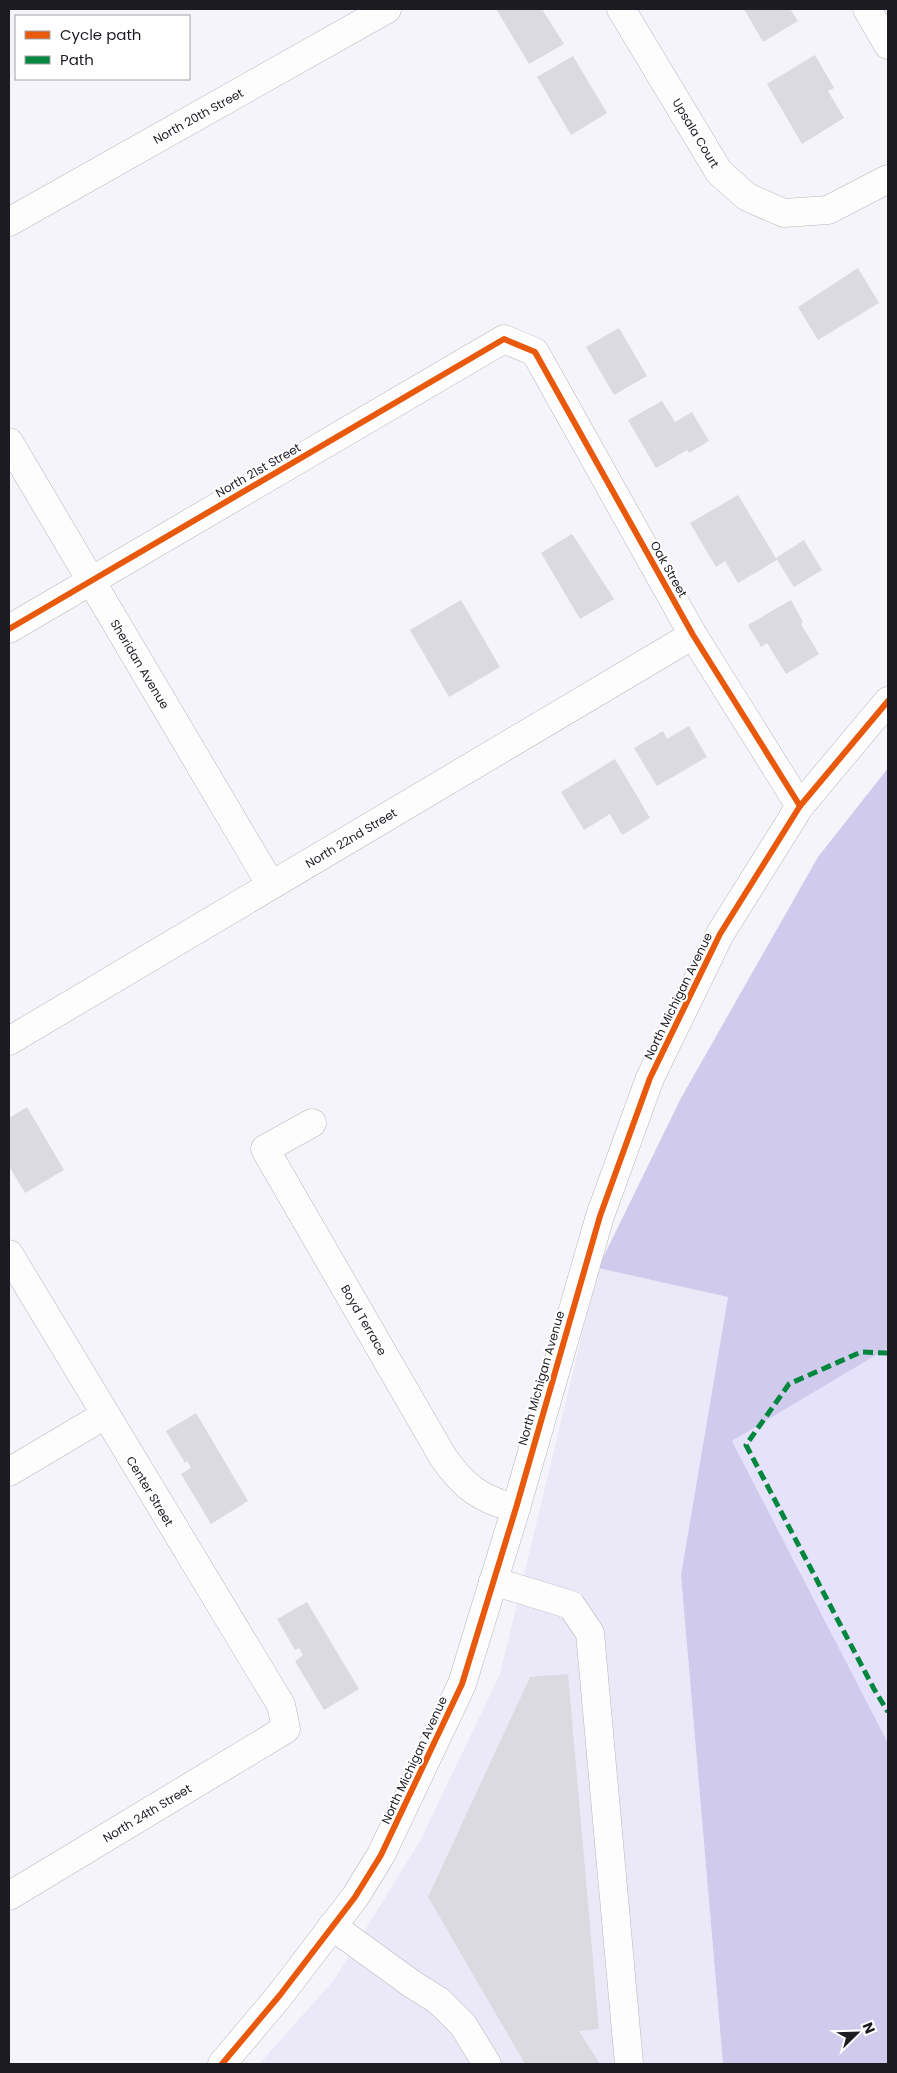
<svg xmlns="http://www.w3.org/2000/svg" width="897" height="2073" font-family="Poppins,sans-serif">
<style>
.built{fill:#ebe9f7}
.green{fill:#e6e2fb}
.forest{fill:#d0caec}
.building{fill:#dbdae1}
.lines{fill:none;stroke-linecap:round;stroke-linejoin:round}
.minor-casing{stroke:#b7b7bc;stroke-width:29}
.minor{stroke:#fefdfe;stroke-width:28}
.quiet{stroke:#00873e;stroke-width:5;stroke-dasharray:10 5;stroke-linecap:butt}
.cycleway-casing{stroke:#fff;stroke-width:9}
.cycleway{stroke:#e8590c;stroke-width:6}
.labels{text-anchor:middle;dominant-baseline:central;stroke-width:4;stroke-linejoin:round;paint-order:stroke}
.street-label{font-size:12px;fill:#1c1b22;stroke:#fff}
</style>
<rect width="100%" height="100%" fill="#f5f4fa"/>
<polygon class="built" points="598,1268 728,1297 681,1575 723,2064 259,2064 334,1980 420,1841 500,1674"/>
<polygon class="green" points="888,1348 888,1743 732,1441"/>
<polygon class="forest" points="888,768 888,1348 732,1441 888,1743 888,2064 723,2064 681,1575 728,1297 598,1268 681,1098 818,857"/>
<g class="building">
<polygon points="496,9 542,9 564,44 529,64"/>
<polygon points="744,9 790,9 798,21 763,42"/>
<polygon points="815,55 834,88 828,91 844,118 802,144 767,84"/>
<polygon points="573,56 607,113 571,135 537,77"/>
<polygon points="858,268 879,303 818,340 798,307"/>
<polygon points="619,328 647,376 614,395 586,347"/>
<polygon points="662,401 675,422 692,412 709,441 689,453 687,450 656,468 628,420"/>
<polygon points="738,495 777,560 738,583 725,561 716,567 690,523"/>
<polygon points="572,534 614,599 580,619 541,553"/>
<polygon points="804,540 822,570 794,587 776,558"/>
<polygon points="461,600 500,667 449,697 410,630"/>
<polygon points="791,600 803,622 801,624 819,654 786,674 767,643 761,647 748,625"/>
<polygon points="689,726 707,757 657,786 634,748 663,731 667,739"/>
<polygon points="615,759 650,818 622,835 610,814 584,830 561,792"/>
<polygon points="27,1107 64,1170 25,1193 9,1166 9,1118"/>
<polygon points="196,1413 248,1501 211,1524 181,1474 191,1468 187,1461 185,1463 166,1431"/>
<polygon points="307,1602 359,1689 324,1710 295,1661 303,1655 299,1648 295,1650 277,1619"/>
<polygon points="568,1674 599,2029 579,2031 600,2064 525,2064 428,1897 530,1677"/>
</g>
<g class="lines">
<g class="minor-casing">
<g id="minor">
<polyline points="621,9 719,172 747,197 784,213 828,210 888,179"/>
<polyline points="867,9 888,45"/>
<polyline points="9,222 387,9"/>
<polyline points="9,442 271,885"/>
<polyline points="9,629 504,339 535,352 693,635 800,806"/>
<polyline points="9,1041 693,635"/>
<path d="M 312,1123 L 265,1149 L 443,1457 C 463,1486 481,1500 516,1508"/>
<polyline points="9,1254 281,1705 286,1729 9,1896"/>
<polyline points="9,1472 105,1415"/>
<polyline points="493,1581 571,1605 590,1633 629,2064"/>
<polyline points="332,1926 412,1984 439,2001 463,2025 487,2064"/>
<polyline points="222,2064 280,1995 355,1897 381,1855 462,1684 516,1508 600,1216 650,1078 720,934 800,806 888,701"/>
</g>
</g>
<use href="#minor" class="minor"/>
<polyline class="quiet" points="888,1353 861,1352 789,1384 746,1445 874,1689 888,1712"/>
<g class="cycleway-casing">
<g id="cycleway">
<polyline points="9,629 504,339 535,352 693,635 800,806"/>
<polyline points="222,2064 280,1995 355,1897 381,1855 462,1684 516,1508 600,1216 650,1078 720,934 800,806 888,701"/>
</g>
</g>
<use href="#cycleway" class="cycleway"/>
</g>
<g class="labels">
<g class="street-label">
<text transform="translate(198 116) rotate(-29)">North 20th Street</text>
<text transform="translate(696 133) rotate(59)">Upsala Court</text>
<text transform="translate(258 470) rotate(-30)">North 21st Street</text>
<text transform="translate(669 569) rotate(61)">Oak Street</text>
<text transform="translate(140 664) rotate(59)">Sheridan Avenue</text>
<text transform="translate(351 838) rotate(-31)">North 22nd Street</text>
<text transform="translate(678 996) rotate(-64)">North Michigan Avenue</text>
<text transform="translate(364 1320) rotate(60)">Boyd Terrace</text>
<text transform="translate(541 1378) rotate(-74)">North Michigan Avenue</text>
<text transform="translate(150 1491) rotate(59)">Center Street</text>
<text transform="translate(414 1760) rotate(-65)">North Michigan Avenue</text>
<text transform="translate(147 1813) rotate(-31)">North 24th Street</text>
</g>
</g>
<rect width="897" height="2073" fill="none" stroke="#1c1b22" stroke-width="20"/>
<rect x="15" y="15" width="175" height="65" fill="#ffffff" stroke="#a4a4a7"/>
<rect x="25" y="31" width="25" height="8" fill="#e8590c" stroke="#a4a4a7"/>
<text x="60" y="40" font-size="15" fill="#1c1b22">Cycle path</text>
<rect x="25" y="56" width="25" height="8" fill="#00873e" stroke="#a4a4a7"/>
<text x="60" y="65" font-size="15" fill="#1c1b22">Path</text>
<g transform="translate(857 2033) rotate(67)" stroke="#ffffff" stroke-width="4" paint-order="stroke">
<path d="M0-4L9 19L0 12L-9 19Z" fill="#1c1b22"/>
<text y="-8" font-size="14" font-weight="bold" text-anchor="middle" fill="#1c1b22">N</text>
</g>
</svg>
